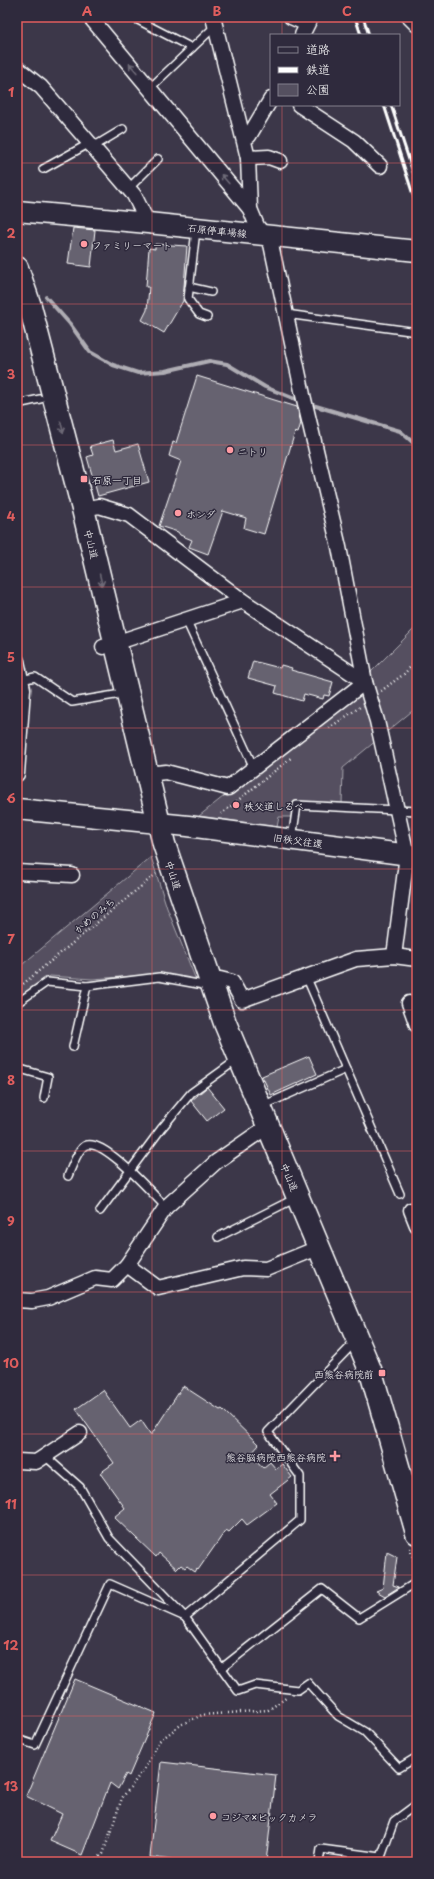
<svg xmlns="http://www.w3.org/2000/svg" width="434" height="1879" font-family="'Playpen Sans','Klee One',sans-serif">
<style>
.green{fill:#555060;stroke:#aaa8b0}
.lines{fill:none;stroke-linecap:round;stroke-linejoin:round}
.stream{stroke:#afadb4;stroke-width:4}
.building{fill:#666270;stroke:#fff}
.lane-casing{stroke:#fff;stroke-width:10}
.street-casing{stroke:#fff;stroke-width:17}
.secondary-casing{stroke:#fff;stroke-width:23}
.highway-casing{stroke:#fff;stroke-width:25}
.path{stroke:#fff;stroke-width:2.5;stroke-dasharray:1 3;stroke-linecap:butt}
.lane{stroke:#2f2a3d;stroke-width:7}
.street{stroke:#2f2a3d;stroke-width:14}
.secondary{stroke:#2f2a3d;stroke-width:20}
.highway{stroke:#2f2a3d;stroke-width:22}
.rail{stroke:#fff;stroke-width:3}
.oneway{stroke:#6d6a77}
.grid{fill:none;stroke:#e05e5e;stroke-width:1;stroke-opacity:0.55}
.poi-dot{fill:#ff9aa2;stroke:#2f2a3d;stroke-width:1.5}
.labels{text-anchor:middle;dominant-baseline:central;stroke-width:3;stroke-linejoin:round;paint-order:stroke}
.street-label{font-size:10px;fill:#fff;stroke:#2f2a3d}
.poi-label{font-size:10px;fill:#fff;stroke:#2f2a3d;text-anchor:start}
.neatline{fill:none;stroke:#e05e5e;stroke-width:1.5}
.grid-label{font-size:13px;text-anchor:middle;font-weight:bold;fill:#e05e5e}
</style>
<rect width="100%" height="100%" fill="#3c3749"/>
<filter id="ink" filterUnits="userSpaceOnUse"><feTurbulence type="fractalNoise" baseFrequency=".025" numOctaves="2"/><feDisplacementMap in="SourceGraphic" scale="8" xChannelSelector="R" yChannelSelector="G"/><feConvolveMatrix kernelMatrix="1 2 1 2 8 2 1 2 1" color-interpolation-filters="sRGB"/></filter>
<g filter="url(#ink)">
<g class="green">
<polygon points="417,626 417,707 343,768 342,805 294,802 292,817 279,817 277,827 199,816 336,707"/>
<polygon points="151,857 167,908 196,980 161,974 92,979 50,976 17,999 17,969"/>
</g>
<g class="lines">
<g class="stream">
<polyline points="46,297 70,324 90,352 113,365 138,373 165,371 209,361 227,364 265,387 300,401"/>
<polyline points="309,404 400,431 417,446"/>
</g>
</g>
<g class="building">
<polygon points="73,228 95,230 91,267 68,264"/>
<polygon points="155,244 187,246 183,301 164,333 142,320 147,310 149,287 146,287 149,248 155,249"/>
<polygon points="197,376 297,407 301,423 298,433 295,432 264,534 244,528 246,518 223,511 208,554 189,547 192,540 180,535 178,532 159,526 181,461 169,456 173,442 176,443"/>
<polygon points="113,440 116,450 138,444 149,482 98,496 87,457 93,455 90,446"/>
<polygon points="253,661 280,668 281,665 292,668 291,670 333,682 329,696 324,695 323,699 304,694 302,701 275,693 277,686 248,678"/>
<polygon points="309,1056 317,1074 271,1095 262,1076"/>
<polygon points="207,1087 224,1108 207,1121 191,1101"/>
<polygon points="183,1386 220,1410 222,1409 259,1445 251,1454 263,1468 270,1462 276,1469 282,1464 292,1477 270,1494 277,1503 247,1525 242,1519 229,1532 226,1530 198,1570 197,1569 195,1572 187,1566 185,1568 181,1565 177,1569 159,1553 156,1557 114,1517 125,1508 100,1473 114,1463 76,1409 103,1390 130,1428 141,1420 151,1435"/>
<polygon points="387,1552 397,1557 393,1585 399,1587 385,1596 376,1591 383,1588"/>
<polygon points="75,1679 156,1713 129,1776 126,1774 118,1789 110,1783 82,1855 50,1841 62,1814 26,1796"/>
<polygon points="161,1762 276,1775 266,1862 186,1862 150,1857"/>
</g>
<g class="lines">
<g class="lane-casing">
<g id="lane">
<polyline points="132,17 192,48"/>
<polyline points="150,88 211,30 216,28"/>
<polyline points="93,147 123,129"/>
<polyline points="43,169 90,143"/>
<polyline points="128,189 158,159"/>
<polyline points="196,230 188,299 199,314 207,317"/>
<polyline points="189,287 211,292"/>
<polyline points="286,314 417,332"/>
<polyline points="17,404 40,399"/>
<polyline points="186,620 254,768"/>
<polyline points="21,680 35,677 72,702 115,695"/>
<polyline points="292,839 297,805 417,811"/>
<polyline points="306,976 400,1194"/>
<polyline points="17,1003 47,982 87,986"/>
<polyline points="73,1047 87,986 159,977 209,986"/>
<polyline points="17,1068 48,1077 44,1098"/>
<polyline points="262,1106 346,1069"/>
<path d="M 68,1176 C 71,1169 79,1146 87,1145 C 106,1140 152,1194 166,1207"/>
<polyline points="100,1211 161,1129 191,1093 238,1059"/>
<polyline points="218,1237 296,1198"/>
<polyline points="45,1456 80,1487 109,1538 185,1617 238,1691 255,1685 298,1690 308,1683 338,1716 365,1732 399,1768 417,1757"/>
<polyline points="222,1668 322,1589 359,1618 417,1582"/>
<polyline points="17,1739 35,1745 110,1584 185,1617 300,1520 300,1476 268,1432 355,1342"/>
<polyline points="319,1862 321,1849 381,1857 394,1821 417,1804"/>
</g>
</g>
<g class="street-casing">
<g id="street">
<polyline points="90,17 250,209"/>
<polyline points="213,17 248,158 250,209 257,226 271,244 303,395 339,547 365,682 377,721 407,855 394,956"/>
<polyline points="291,17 307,24"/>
<polyline points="409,17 417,25"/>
<polyline points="302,35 311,17"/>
<polyline points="17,68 41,87 93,147 134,195 148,223"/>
<polyline points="299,105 354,141 380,166"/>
<polyline points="244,138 249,136 271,99"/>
<polyline points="248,158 269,157 280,161"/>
<polyline points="83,509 99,506 129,515 243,601 365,682 228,788 166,772 147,774"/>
<polyline points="103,647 243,601"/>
<polyline points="17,661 23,689 17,774"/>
<polyline points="17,872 72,875"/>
<polyline points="210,982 220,979 232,982 242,1000 356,959 394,956 417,959"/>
<polyline points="409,1003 417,1025"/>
<polyline points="411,1210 417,1225"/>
<polyline points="127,1265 158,1288 243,1268 266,1269 320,1247"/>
<polyline points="17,1300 32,1301 48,1298 95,1278 112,1280 127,1265 166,1207 216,1162 268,1126"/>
<polyline points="17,1461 36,1462 80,1433"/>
</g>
</g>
<g class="secondary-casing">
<g id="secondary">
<polyline points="17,211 148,223 417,251"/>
<polyline points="17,809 188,826 417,856"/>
</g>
</g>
<g class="highway-casing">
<polyline id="highway" points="17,268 30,306 83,509 164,844 225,1023 371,1372 417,1533"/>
</g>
<g class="path">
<polyline points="381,691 404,674 417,660"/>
<polyline points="329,728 360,707"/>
<polyline points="221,814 292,757"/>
<polyline points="17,989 156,874"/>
<polyline points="410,1548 417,1572"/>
<polyline points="94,1862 103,1854 122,1798 145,1768 159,1741 182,1724 202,1715 268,1710 286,1698"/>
</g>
<use href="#lane" class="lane"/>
<use href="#street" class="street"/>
<use href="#secondary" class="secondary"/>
<use href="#highway" class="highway"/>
<g class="rail">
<polyline points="355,17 361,35"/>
<polyline points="363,17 369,35"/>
<polyline points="384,105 417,207"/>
<polyline points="391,105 417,184"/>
</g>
</g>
<defs><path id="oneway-shaft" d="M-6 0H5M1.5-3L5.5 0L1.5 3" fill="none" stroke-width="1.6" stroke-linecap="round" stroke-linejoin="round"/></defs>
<g class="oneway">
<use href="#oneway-shaft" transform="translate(133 68) rotate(-130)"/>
<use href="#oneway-shaft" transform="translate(225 179) rotate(-130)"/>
<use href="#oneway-shaft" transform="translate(62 427) rotate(75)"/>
<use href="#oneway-shaft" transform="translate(101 580) rotate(76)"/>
</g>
</g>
<path class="grid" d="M 152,17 L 152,1862M 282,17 L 282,35M 282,105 L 282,1862M 17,163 L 417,163M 17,304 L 417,304M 17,445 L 417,445M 17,587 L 417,587M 17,728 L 417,728M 17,869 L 417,869M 17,1010 L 417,1010M 17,1151 L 417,1151M 17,1292 L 417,1292M 17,1434 L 417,1434M 17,1575 L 417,1575M 17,1716 L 417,1716"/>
<g class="poi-dot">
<circle cx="84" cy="244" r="4"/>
<circle cx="230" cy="450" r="4"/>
<rect x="80" y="475" width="8" height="8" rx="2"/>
<circle cx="178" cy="513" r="4"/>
<circle cx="236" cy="805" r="4"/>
<rect x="378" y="1369" width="8" height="8" rx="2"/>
<path d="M333 1450h4v4h4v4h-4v4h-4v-4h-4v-4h4z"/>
<circle cx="213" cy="1816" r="4"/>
</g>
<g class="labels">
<g class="street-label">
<text transform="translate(217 230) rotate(6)">石原停車場線</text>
<text transform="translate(92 544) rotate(76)">中山道</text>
<text transform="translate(298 840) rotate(8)">旧秩父往還</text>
<text transform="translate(174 875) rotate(72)">中山道</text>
<text transform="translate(94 915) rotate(-40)">かめのみち</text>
<text transform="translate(290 1177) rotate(67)">中山道</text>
</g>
<g class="poi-label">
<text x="92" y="244">ファミリーマート</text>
<text x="238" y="450">ニトリ</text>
<text x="92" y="479">石原一丁目</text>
<text x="186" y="513">ホンダ</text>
<text x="244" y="805">秩父道しるべ</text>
<text x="374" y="1373" text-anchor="end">西熊谷病院前</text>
<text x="326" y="1456" text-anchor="end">熊谷脳病院西熊谷病院</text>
<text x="221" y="1816">コジマ×ビックカメラ</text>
</g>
</g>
<rect width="434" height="1879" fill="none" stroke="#2f2a3d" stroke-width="44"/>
<rect x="270" y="34" width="130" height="72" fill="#2f2a3d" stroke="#827f8b"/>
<rect x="278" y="47" width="20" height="6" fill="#2f2a3d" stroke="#827f8b"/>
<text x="306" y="54" font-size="12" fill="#ffffff">道路</text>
<rect x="278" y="67" width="20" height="6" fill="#ffffff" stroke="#827f8b"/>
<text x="306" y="74" font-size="12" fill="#ffffff">鉄道</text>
<rect x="278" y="84" width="20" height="12" fill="#555060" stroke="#827f8b"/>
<text x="306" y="94" font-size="12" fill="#ffffff">公園</text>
<rect x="22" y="22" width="390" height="1835" class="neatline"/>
<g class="grid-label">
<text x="87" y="16">A</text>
<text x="217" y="16">B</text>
<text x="347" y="16">C</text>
<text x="11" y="97">1</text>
<text x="11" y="238">2</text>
<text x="11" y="379">3</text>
<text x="11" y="521">4</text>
<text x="11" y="662">5</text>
<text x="11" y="803">6</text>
<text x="11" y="944">7</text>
<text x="11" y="1085">8</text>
<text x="11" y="1226">9</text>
<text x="11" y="1368">10</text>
<text x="11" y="1509">11</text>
<text x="11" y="1650">12</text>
<text x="11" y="1791">13</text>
</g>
</svg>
